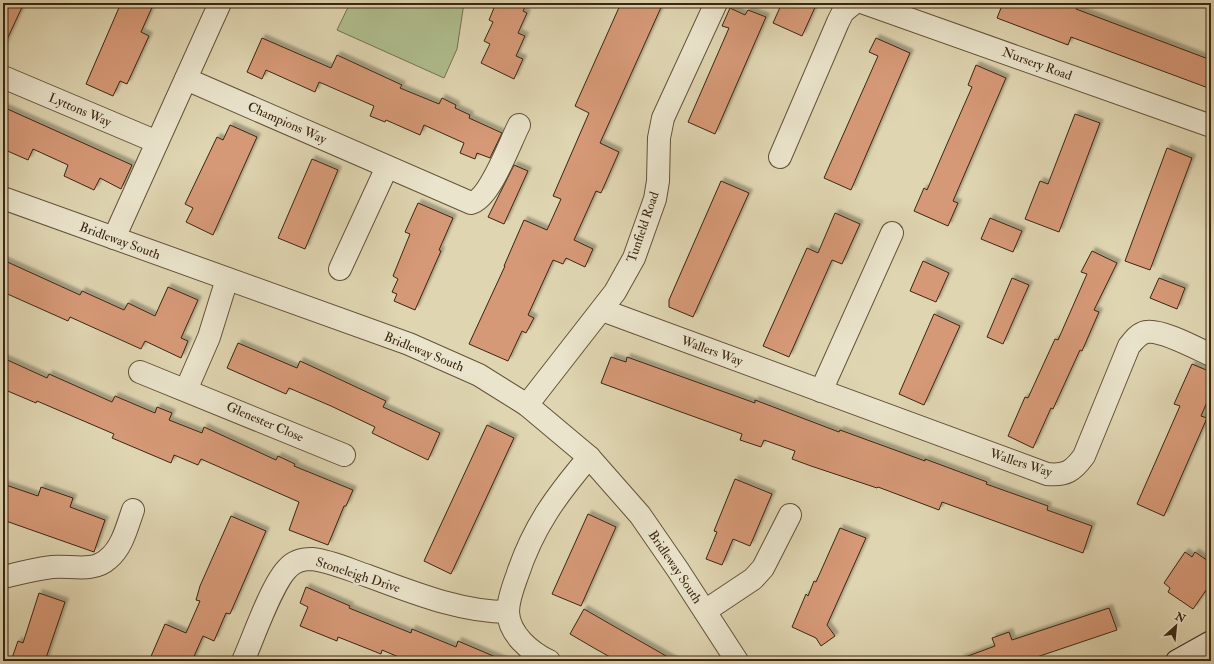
<svg xmlns="http://www.w3.org/2000/svg" width="1214" height="664" font-family="'IM FELL Double Pica',serif">
<style>
.green{fill:#afbe8e;stroke:#757250}
.building{fill:#d69977;stroke:#3b2611;filter:url(#shadow)}
.lines{fill:none;stroke-linecap:round;stroke-linejoin:round}
.street-casing{stroke:#645239;stroke-width:24}
.secondary-casing{stroke:#3b2611;stroke-width:24}
.street{stroke:#eae4cc;stroke-width:22}
.secondary{stroke:#eae4cc;stroke-width:22}
.labels{text-anchor:middle;dominant-baseline:central;stroke-width:4;stroke-linejoin:round;paint-order:stroke}
.street-label{font-size:13px;fill:#3b2611;stroke:#eae4cc}
</style>
<defs>
<filter id="shadow"><feDropShadow dx="3.5" dy="-3.5" stdDeviation="1" flood-color="#0004"/></filter>
</defs>
<rect width="100%" height="100%" fill="#dfd5b1"/>
<filter id="stains"><feTurbulence type="fractalNoise" baseFrequency=".005" numOctaves="4"/><feColorMatrix values="0 0 0 0 .2 0 0 0 0 .09 0 0 0 0 .02 0 0 0 .5 -.17"/></filter>
<radialGradient id="worn" r=".72"><stop offset=".6" stop-color="#630" stop-opacity="0"/><stop offset="1" stop-color="#630" stop-opacity=".3"/></radialGradient>
<polygon class="green" points="350,3 464,3 457,49 444,78 337,30"/>
<g class="building">
<polygon points="3,3 24,3 3,48"/>
<polygon points="121,3 154,3 141,32 149,36 127,84 120,81 113,96 86,84"/>
<polygon points="496,3 527,3 523,11 527,13 518,33 525,36 516,56 523,59 514,79 481,63 490,44 484,41 493,22 489,20"/>
<polygon points="621,3 663,3 600,143 619,152 601,193 596,191 574,240 593,249 585,267 566,258 563,264 553,260 528,315 534,318 526,333 522,331 508,361 469,344 505,266 504,266 524,220 547,230 561,199 553,196 589,113 575,106"/>
<polygon points="782,3 817,3 802,36 773,23"/>
<polygon points="1003,3 1078,3 1076,9 1211,60 1211,89 1071,37 1068,45 997,18"/>
<polygon points="730,8 745,15 748,10 766,17 715,134 688,122 729,28 722,26"/>
<polygon points="262,38 331,68 337,55 402,85 400,88 439,104 442,98 456,105 455,108 470,115 469,118 502,133 490,158 477,153 475,159 460,153 464,143 424,125 420,135 386,120 385,122 370,116 374,106 319,82 315,92 266,70 262,79 247,72"/>
<polygon points="876,38 910,53 851,190 824,178 878,56 869,52"/>
<polygon points="976,65 1006,78 953,201 958,203 948,226 914,211 924,188 927,190 947,144 972,87 968,85"/>
<polygon points="3,107 132,165 121,189 100,178 94,190 64,176 68,165 33,149 28,160 3,149"/>
<polygon points="1075,114 1100,123 1059,232 1025,219 1040,181 1048,184"/>
<polygon points="230,125 257,137 213,235 186,222 193,208 185,204 217,137 223,140"/>
<polygon points="1167,148 1192,158 1150,270 1125,261"/>
<polygon points="312,159 338,170 305,249 278,238"/>
<polygon points="514,165 528,171 504,224 488,217"/>
<polygon points="721,181 749,193 693,317 669,307 669,300"/>
<polygon points="418,203 453,218 439,250 441,251 415,310 394,301 397,294 392,292 398,279 393,276 410,234 405,232"/>
<polygon points="835,213 860,224 842,264 832,260 789,357 763,346 807,248 818,253"/>
<polygon points="990,218 1022,231 1013,252 981,239"/>
<polygon points="1092,251 1117,263 1094,310 1099,312 1082,351 1080,350 1053,409 1051,408 1033,448 1008,436 1025,397 1028,398 1055,339 1058,340 1087,274 1081,272"/>
<polygon points="3,260 80,295 82,291 124,310 128,303 155,316 168,287 198,300 181,338 188,341 181,358 145,341 141,349 70,317 68,321 3,292"/>
<polygon points="923,261 949,273 936,302 910,291"/>
<polygon points="1012,278 1029,285 1003,344 987,337"/>
<polygon points="1159,278 1185,288 1177,309 1150,298"/>
<polygon points="934,314 960,326 924,405 899,394"/>
<polygon points="238,343 297,368 300,361 324,372 386,401 383,407 440,433 428,460 372,433 375,427 331,406 289,388 286,394 227,368"/>
<polygon points="611,357 626,362 627,357 755,403 755,400 839,432 840,430 925,461 925,459 987,482 986,484 1048,506 1047,510 1092,526 1083,553 942,502 939,510 878,487 877,488 811,466 792,459 795,451 764,440 761,447 740,440 742,434 601,383"/>
<polygon points="3,358 47,378 49,374 112,402 115,396 155,413 157,407 172,413 169,420 202,433 204,427 276,460 278,456 295,464 294,466 353,490 346,506 344,506 328,545 289,530 299,502 201,459 198,465 174,455 171,463 112,438 114,434 37,401 36,403 3,389"/>
<polygon points="1192,364 1211,372 1211,393 1201,416 1207,418 1164,516 1137,504 1180,406 1174,404"/>
<polygon points="487,425 514,438 451,574 424,561"/>
<polygon points="735,479 772,494 750,546 733,539 722,565 706,559 717,532 714,531"/>
<polygon points="3,484 38,496 41,487 73,498 70,507 105,520 94,552 3,520"/>
<polygon points="588,514 616,527 581,606 552,594"/>
<polygon points="231,516 266,531 230,614 226,613 214,641 203,636 192,661 149,661 165,624 186,633 200,601 196,600 200,586"/>
<polygon points="840,528 866,538 827,625 835,636 821,646 816,638 792,627 806,594 808,596 814,581 816,582"/>
<polygon points="1185,552 1192,557 1195,552 1211,563 1211,583 1193,609 1168,592 1170,588 1164,583"/>
<polygon points="306,587 350,606 349,608 411,633 412,629 456,647 458,641 505,661 408,661 382,650 381,654 338,637 337,641 300,626 308,607 300,603"/>
<polygon points="39,593 65,602 45,661 11,661 18,641 23,643"/>
<polygon points="1109,608 1117,630 1025,661 961,661 960,659 995,646 992,638 1009,632 1012,640"/>
<polygon points="584,609 610,624 675,661 617,661 594,648 570,634"/>
</g>
<g class="lines">
<g class="street-casing">
<g id="street">
<polyline points="864,3 1211,126"/>
<polyline points="3,77 157,142"/>
<path d="M 186,79 L 471,203 C 490,199 510,142 519,125"/>
<polyline points="780,157 838,22 843,12 854,3"/>
<polyline points="3,198 409,344 479,375 527,405 589,457 640,515 678,570 737,661"/>
<polyline points="114,238 220,3"/>
<polyline points="340,269 387,167"/>
<path d="M 602,310 L 1047,474 C 1066,476 1073,471 1084,456 L 1129,346 C 1134,340 1138,334 1146,332 C 1161,329 1196,348 1211,355"/>
<polyline points="140,372 344,455"/>
<polyline points="186,390 209,337 227,279"/>
<polyline points="821,391 892,233"/>
<polyline points="527,405 615,292 634,258 655,199 658,181 659,138 663,118 716,3"/>
<path d="M 4,577 C 20,573 35,569 52,567 C 70,565 93,573 108,559 C 122,548 127,527 133,510"/>
<polyline points="705,611 753,579 763,568 790,515"/>
<path d="M 243,661 C 253,639 272,583 288,568 C 294,561 303,559 312,559 C 331,561 350,570 368,576 C 412,592 460,612 508,612"/>
<path d="M 549,661 C 530,652 509,634 508,612 C 508,600 513,587 517,576 C 533,527 556,496 589,457"/>
</g>
</g>
<g class="secondary-casing">
<polyline id="secondary" points="1177,661 1211,642"/>
</g>
<use href="#street" class="street"/>
<use href="#secondary" class="secondary"/>
</g>
<g class="labels">
<g class="street-label">
<text transform="translate(1037 64) rotate(20)">Nursery Road</text>
<text transform="translate(80 110) rotate(23)">Lyttons Way</text>
<text transform="translate(287 123) rotate(24)">Champions Way</text>
<text transform="translate(643 227) rotate(-71)">Tunfield Road</text>
<text transform="translate(120 241) rotate(20)">Bridleway South</text>
<text transform="translate(712 351) rotate(20)">Wallers Way</text>
<text transform="translate(424 352) rotate(22)">Bridleway South</text>
<text transform="translate(265 422) rotate(23)">Glenester Close</text>
<text transform="translate(1021 463) rotate(18)">Wallers Way</text>
<text transform="translate(675 567) rotate(56)">Bridleway South</text>
<text transform="translate(358 575) rotate(18)">Stoneleigh Drive</text>
</g>
</g>
<rect width="1214" height="664" fill="none" stroke="#dfd5b1" stroke-width="16"/>
<rect x="4" y="4" width="1206" height="656" fill="none" stroke="#3b2611" stroke-width="2"/>
<rect x="8" y="8" width="1198" height="648" fill="none" stroke="#3b2611"/>
<g transform="translate(1176 626) rotate(27)" stroke="#eae4cc" stroke-width="3" paint-order="stroke">
<path d="M0-3L7 15L0 10L-7 15Z" fill="#3b2611"/>
<text y="-6" font-size="11" font-weight="bold" text-anchor="middle" fill="#3b2611">N</text>
</g>
<rect width="100%" height="100%" filter="url(#stains)"/>
<rect width="100%" height="100%" fill="url(#worn)"/>
</svg>
